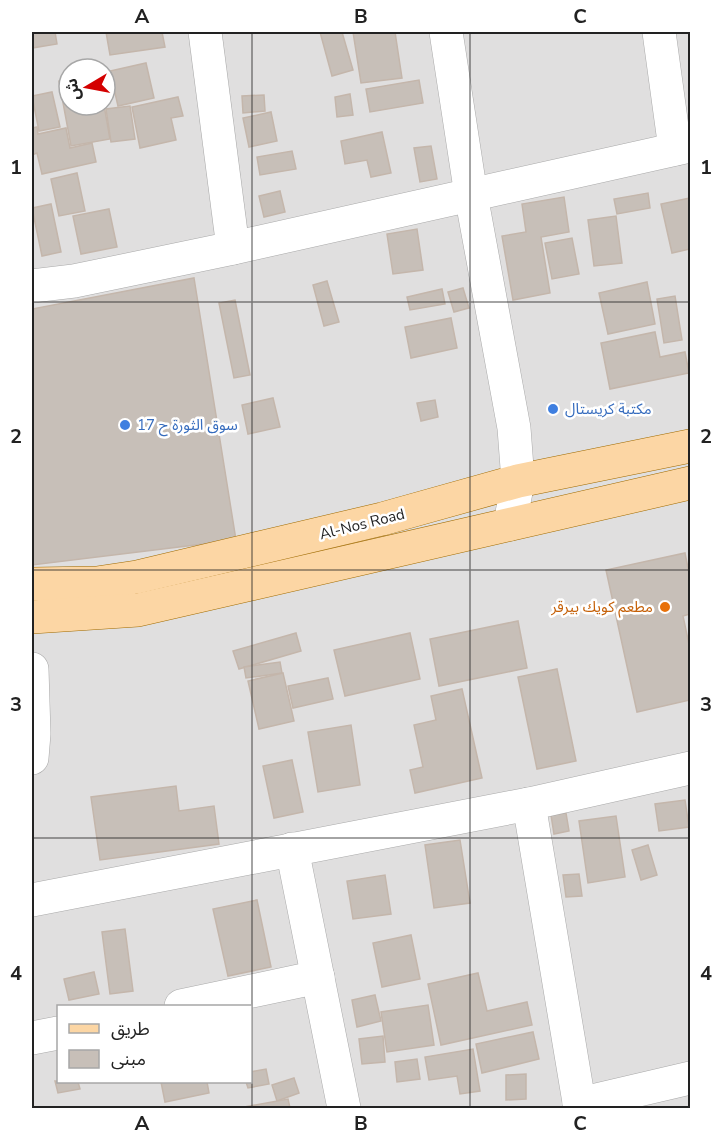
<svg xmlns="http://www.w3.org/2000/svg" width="722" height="1140" font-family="'Nunito Sans','Noto Sans Arabic',sans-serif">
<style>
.residential{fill:#e0dfdf;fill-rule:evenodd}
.building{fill:#c7bfb8;stroke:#c4b6ab;stroke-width:1.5}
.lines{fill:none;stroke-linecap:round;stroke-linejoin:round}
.minor-casing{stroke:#a9a9a9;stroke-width:34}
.major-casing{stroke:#a06b00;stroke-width:34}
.minor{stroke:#fff;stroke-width:33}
.major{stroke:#fcd6a4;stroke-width:33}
.grid{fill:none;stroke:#222;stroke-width:1.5;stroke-opacity:0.55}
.shop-dot{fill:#3f7fe0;stroke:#fff;stroke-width:2}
.food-dot{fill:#e8710a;stroke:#fff;stroke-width:2}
.labels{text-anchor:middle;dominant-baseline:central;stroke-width:5;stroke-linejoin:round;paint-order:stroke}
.shop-label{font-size:15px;fill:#366cbe;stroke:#fff;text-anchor:start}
.street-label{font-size:15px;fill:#222;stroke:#fff}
.food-label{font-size:15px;fill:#c56008;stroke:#fff;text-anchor:end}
.neatline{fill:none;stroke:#222;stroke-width:2}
.grid-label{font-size:20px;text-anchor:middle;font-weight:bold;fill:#222}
</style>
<rect width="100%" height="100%" fill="#f2efe9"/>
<path class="residential" d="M 32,32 L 690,32 L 690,1108 L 32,1108 ZM 69,69 L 105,69 L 105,105 L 69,105 ZM 58,1006 L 250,1006 L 250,1082 L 58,1082 Z"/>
<g class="building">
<polygon points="32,32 55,32 57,44 32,48"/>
<polygon points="106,32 162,32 165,47 110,55"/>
<polygon points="320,32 342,32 353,70 332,76"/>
<polygon points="353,32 395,32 402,78 361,83"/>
<polygon points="146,63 154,98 118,106 110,71"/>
<polygon points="69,79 69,105 104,105 110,139 71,146 59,81"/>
<polygon points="419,80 423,103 370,112 366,89"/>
<polygon points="52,92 60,127 39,131 32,96"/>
<polygon points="350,94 353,115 337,117 335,97"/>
<polygon points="264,95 265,111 243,113 242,96"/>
<polygon points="178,97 183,116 171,118 176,140 140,148 132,107"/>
<polygon points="130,106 135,139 111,142 106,109"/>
<polygon points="271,112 277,141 249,147 243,118"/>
<polygon points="37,127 38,134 66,128 70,148 92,143 96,162 42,174 37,153 32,155 32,128"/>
<polygon points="382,132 391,173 371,177 367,160 345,164 341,141"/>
<polygon points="431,146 437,179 420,182 414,148"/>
<polygon points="292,151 296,169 260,175 257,157"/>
<polygon points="77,173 85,211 59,216 51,179"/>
<polygon points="280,191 285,212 264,217 259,196"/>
<polygon points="648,193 650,208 617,214 614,199"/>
<polygon points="564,197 569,232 541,237 550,293 513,300 502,236 526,232 522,204"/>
<polygon points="690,198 690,249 672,253 661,204"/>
<polygon points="51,204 61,252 42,256 32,208"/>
<polygon points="109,209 117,247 81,254 73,216"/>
<polygon points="616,216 622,263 594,266 588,220"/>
<polygon points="417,229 423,270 393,274 387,234"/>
<polygon points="572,238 579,274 552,279 545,243"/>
<polygon points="194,278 236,540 32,565 32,309"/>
<polygon points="327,281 339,322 324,326 313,285"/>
<polygon points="647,282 655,324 608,334 599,293"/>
<polygon points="463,288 469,308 454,312 448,292"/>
<polygon points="442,289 445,304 410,310 407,297"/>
<polygon points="675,296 682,340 664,343 657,299"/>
<polygon points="235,300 250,375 234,378 219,303"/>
<polygon points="451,318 457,348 411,358 405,327"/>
<polygon points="655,332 660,357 685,352 689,373 610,389 601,343"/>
<polygon points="273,398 280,427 248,434 242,405"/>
<polygon points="435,400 438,417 421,421 417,403"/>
<polygon points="685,553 690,578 690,614 683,616 690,649 690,700 637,712 606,570"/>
<polygon points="518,621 527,668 439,686 430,639"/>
<polygon points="296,633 301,651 239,669 233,651"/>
<polygon points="410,633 420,679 345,696 334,650"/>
<polygon points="280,662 282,673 246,678 244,667"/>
<polygon points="557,669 576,761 537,769 518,677"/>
<polygon points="283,673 294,721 259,729 248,681"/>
<polygon points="328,678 333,699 293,708 288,686"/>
<polygon points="462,689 482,778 415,793 410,770 423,767 414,725 436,720 431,696"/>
<polygon points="351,725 360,785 318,792 308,732"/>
<polygon points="292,760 303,812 274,818 263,766"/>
<polygon points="176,786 179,811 214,806 219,844 100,860 91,797"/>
<polygon points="685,800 689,827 659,831 655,804"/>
<polygon points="566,813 569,831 554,834 551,815"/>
<polygon points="616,816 625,877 588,883 579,821"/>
<polygon points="460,840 470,903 434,908 425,845"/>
<polygon points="648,845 657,875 641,880 632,850"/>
<polygon points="579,874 582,896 566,897 563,875"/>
<polygon points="385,875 391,914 353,919 347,881"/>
<polygon points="257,900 271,967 228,976 213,909"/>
<polygon points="125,929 133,991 110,994 102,932"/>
<polygon points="411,935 420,979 382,987 373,943"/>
<polygon points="94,972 99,994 69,1000 64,979"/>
<polygon points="478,973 487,1011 527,1002 532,1025 441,1045 428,984"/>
<polygon points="375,995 381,1021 357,1027 352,1000"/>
<polygon points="428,1005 434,1045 387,1052 381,1012"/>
<polygon points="533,1032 539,1059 482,1073 476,1044"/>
<polygon points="383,1036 385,1062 362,1064 359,1039"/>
<polygon points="473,1049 480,1091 460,1094 457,1076 429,1080 425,1057"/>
<polygon points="417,1059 420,1079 397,1082 395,1062"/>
<polygon points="266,1069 269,1084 248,1088 246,1082 250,1082 250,1072"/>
<polygon points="526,1074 526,1099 506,1100 506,1075"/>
<polygon points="294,1078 299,1093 277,1101 272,1085"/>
<polygon points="55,1081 78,1082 80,1089 58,1093"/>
<polygon points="161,1082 207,1082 209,1093 165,1102"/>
<polygon points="288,1099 290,1108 239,1108"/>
</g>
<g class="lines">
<g class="minor-casing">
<g id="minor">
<polyline points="205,32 233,248"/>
<polyline points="446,32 471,195 514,428 518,481 510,524"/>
<polyline points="659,32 675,149"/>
<polyline points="32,286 74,281 233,248 690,146"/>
<polyline points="32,669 34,734 32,758"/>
<polyline points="529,804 580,1108"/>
<polyline points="292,849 344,1108"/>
<polyline points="32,900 529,804 690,768"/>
<polyline points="181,1006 318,977"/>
<polyline points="32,1038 58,1033"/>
<polyline points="579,1104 690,1078"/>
</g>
</g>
<g class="major-casing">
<g id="major">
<polyline points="32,584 97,583 137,577 382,519 518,481 690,446"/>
<polyline points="32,617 138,610 690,483"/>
</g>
</g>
<use href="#minor" class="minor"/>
<use href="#major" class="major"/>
</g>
<path class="grid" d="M 252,32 L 252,1108M 470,32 L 470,1108M 32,302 L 690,302M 32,570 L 690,570M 32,838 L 690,838"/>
<g class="shop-dot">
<circle cx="553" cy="409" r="6"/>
<circle cx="125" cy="425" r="6"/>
</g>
<circle class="food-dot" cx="665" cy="607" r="6"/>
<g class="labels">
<g class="shop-label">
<text x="565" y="409">مكتبة كريستال</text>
<text x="137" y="425">سوق الثورة ح 17</text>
</g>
<g class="street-label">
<text transform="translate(362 524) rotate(-14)">Al-Nos Road</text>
</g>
<g class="food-label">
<text x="653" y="607">مطعم كويك بيرقر</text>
</g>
</g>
<rect width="722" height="1140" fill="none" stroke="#ffffff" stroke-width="66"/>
<rect x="57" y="1005" width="195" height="78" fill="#ffffff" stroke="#a7a7a7" stroke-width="1.5"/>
<rect x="69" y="1024" width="30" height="9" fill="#fcd6a4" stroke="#a7a7a7" stroke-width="1.5"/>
<text x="111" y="1035" font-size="18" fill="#222222">طريق</text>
<rect x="69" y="1050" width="30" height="18" fill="#c7bfb8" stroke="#a7a7a7" stroke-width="1.5"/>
<text x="111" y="1065" font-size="18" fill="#222222">مبنى</text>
<g transform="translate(87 87) rotate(260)"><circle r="28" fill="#ffffff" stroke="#a7a7a7" stroke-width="1.5"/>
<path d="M0-4.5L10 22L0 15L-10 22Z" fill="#d40000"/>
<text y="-9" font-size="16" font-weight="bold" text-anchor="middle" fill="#222222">ش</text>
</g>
<rect x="33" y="33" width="656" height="1074" class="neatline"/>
<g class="grid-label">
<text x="142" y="23">A</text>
<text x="361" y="23">B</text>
<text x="580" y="23">C</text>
<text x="16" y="174">1</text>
<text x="706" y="174">1</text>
<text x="16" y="443">2</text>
<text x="706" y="443">2</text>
<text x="16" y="711">3</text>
<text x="706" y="711">3</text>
<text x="16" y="980">4</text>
<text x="706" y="980">4</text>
<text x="142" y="1130">A</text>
<text x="361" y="1130">B</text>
<text x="580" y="1130">C</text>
</g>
</svg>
